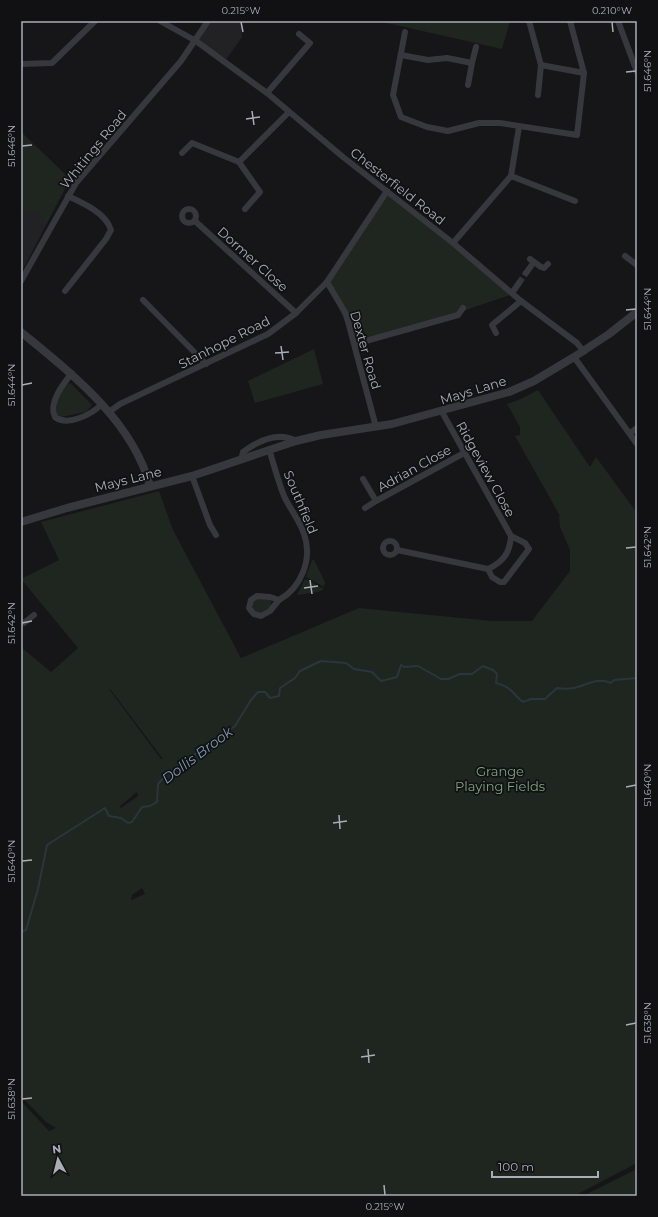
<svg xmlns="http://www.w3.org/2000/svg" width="658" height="1217" font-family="Montserrat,sans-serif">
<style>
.built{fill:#222225}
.green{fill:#1e261f;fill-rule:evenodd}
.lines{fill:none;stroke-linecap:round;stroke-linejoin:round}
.stream{stroke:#2c353c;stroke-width:2}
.minor-tunnel{stroke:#333438;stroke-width:6;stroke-dasharray:6 3;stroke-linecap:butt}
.minor{stroke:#37383d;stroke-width:6}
.tertiary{stroke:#37383d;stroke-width:8}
.ticks{fill:none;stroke:#a8adb8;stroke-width:1.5}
.labels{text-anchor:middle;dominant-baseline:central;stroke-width:3.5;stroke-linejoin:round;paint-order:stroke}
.street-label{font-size:13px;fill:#a8adb8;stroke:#111113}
.park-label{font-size:13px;fill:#7fa381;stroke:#111113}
.water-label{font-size:14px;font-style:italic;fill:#7f9bb3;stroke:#111113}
.neatline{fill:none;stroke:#a8adb8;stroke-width:1.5}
.ticks-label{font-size:10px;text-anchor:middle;fill:#a8adb8}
</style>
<rect width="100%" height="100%" fill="#161618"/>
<g class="built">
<polygon points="208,21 240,21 242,37 225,61 196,41"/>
<polygon points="21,132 70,179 21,273"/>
</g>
<g class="green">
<polygon points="378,21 510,21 502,49"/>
<polygon points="21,132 70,179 47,223 38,213 21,210"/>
<polygon points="387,191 513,294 395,334 355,344 327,282"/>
<polygon points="314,349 323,384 255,403 248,381"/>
<path d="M 70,383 L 92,405 L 86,412 L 61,417 L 57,414 C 54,405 61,385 70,383 Z"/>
<path d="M 538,390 L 590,467 L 596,457 L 637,513 L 637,1163 L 574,1196 L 21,1196 L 21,1101 L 49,1131 L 56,1128 L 46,1122 L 21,1096 L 21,647 L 51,672 L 78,648 L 21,579 L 59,560 L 41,522 L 159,491 L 173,530 L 241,658 L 359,608 L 492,621 L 532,621 L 570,571 L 570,550 L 560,527 L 559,516 L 560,516 L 515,436 L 520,435 L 520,427 L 507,404 L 521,399 ZM 109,689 L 110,689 L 163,759 L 161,759 ZM 137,792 L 138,796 L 121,808 L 120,806 ZM 142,888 L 145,894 L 131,900 L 132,895 Z"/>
<polygon points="312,560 314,560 325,582 324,587 306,577"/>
<polygon points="305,579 324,589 318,592 297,595"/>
<path d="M 259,598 L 271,600 C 272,608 267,610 261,613 L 253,610 L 253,602 Z"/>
<polygon points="637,1169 637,1196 583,1196"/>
</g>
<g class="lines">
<path class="stream" d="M 21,932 L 26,930 L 38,889 L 47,845 L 105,808 L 109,816 L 121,818 L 128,823 L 132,822 L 142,807 L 150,806 L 157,802 L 158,784 L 167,774 L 235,726 L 251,700 L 258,692 L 265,692 L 270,698 L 279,696 L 280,688 L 295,678 L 300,671 L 321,661 L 346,663 L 354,669 L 372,672 L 381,681 L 397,677 L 401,665 L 404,667 L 418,666 L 441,679 L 448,679 L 460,674 L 472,674 L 483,666 L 493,670 L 497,674 L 496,683 C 514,688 511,693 523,702 L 531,699 L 545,699 L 557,688 C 563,689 568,689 574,688 C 587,685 597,677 611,683 L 614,680 L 637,678"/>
<polyline class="minor-tunnel" points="519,283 526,273"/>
<g class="minor">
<polyline points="160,21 196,41 267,93 343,157 453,243 521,301 577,343 584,352"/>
<polyline points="529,21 541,65 538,95"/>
<polyline points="618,21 637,72"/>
<polyline points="405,32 393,95 401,117 427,127 448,131 479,123 500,123 577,135 584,73 570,21"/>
<polyline points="401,55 428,60 447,58 472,63 476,47"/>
<polyline points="21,64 52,63 95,21"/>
<polyline points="541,65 584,73"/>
<polyline points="468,85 472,63"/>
<polyline points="267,93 310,43 299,34"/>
<polyline points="182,153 192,143 239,162 260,192 245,209"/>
<polyline points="239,162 289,112"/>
<polyline points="511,176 575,201"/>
<circle cx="189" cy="216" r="7"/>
<polyline points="195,221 296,313"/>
<polyline points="453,243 511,176 519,127"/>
<polyline points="625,256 637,265"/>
<polyline points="530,259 541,267 544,268 548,264"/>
<polyline points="526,273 534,262"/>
<polyline points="21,281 76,183 181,61 208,21"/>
<polyline points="327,282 346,314 376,427"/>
<path d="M 65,291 L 106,239 L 111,230 C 106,213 83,203 68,196"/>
<polyline points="512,293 519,283"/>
<polyline points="143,300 206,364"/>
<polyline points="496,333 492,325 521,301"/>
<polyline points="355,344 458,315 463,308"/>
<polyline points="574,357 637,444"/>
<path d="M 72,373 C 63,384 48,403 55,417 C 68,427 92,414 102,404"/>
<polyline points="109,412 120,404 268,334 296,313 327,282 387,191"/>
<polyline points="630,433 637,428"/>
<path d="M 269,449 C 274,465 278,481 284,496 C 290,509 300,521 304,534 C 313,559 301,588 279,600 L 270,597 L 257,596 L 251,600 L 249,608 L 254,614 L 261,616 L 270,611 L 279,600"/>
<path d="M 241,460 L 243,452 C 258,441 278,431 296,441"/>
<polyline points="192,476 210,525 216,535"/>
<polyline points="363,479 376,501 464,453"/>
<polyline points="365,508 376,501"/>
<circle cx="390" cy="548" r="7"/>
<polyline points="397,550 488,569 492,577 500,582 504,582 529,549 525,543 511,536 442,412"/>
<path d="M 488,569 C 503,562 510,553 511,536"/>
<polyline points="21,622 24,623 34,615"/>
</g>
<g class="tertiary">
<path d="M 21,332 C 72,374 132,420 150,486"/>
<polyline points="21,522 67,508 192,476 296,441 321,435 392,424 509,392 534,381 574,357 609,334 637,312"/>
</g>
</g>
<path class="ticks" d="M 241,22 L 243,32M 612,22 L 613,32M 626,72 L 636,71M 252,111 L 254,125M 246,119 L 260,117M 22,146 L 32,145M 626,310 L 636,309M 281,346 L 283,360M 275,353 L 289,352M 22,385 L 32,383M 626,548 L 636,547M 310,580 L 312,594M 304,588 L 318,586M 22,623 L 32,621M 626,787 L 636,785M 339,815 L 340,829M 333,823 L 347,821M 22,861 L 32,860M 626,1025 L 636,1023M 368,1049 L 369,1063M 361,1057 L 375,1055M 22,1099 L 32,1098M 384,1185 L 385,1195"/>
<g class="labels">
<g class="street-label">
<text transform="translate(93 149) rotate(-51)">Whitings Road</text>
<text transform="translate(398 186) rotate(38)">Chesterfield Road</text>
<text transform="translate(253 259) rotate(42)">Dormer Close</text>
<text transform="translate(224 342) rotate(-27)">Stanhope Road</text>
<text transform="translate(366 350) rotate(74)">Dexter Road</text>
<text transform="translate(473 390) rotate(-17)">Mays Lane</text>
<text transform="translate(414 468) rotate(-29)">Adrian Close</text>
<text transform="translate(486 469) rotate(61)">Ridgeview Close</text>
<text transform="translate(128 479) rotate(-14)">Mays Lane</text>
<text transform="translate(301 502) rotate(67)">Southfield</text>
</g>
<g class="park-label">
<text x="500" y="771">Grange<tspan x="500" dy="15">Playing Fields</tspan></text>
</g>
<g class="water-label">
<text transform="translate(197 755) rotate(-37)">Dollis Brook</text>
</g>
</g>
<rect width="658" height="1217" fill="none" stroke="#111113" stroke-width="44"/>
<g transform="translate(58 1159) rotate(353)" stroke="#111113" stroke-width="3" paint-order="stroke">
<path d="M0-3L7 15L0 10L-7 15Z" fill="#a8adb8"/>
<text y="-6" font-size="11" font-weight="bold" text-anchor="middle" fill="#a8adb8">N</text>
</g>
<path d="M492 1171v6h106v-6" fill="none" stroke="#a8adb8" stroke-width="2"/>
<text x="498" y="1171" font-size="12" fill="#a8adb8" stroke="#111113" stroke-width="3" paint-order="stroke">100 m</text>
<rect x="22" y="22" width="614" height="1173" class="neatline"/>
<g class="ticks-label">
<text x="241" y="14">0.215°W</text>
<text x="612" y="14">0.210°W</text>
<text transform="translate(647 71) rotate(-90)" y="4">51.646°N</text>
<text transform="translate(11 146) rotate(-90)" y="4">51.646°N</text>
<text transform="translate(647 309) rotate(-90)" y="4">51.644°N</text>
<text transform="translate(11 385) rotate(-90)" y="4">51.644°N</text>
<text transform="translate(647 547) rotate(-90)" y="4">51.642°N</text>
<text transform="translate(11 623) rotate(-90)" y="4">51.642°N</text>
<text transform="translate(647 785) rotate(-90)" y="4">51.640°N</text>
<text transform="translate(11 861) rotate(-90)" y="4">51.640°N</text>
<text transform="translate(647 1023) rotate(-90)" y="4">51.638°N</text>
<text transform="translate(11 1099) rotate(-90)" y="4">51.638°N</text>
<text x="385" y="1210">0.215°W</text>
</g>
</svg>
